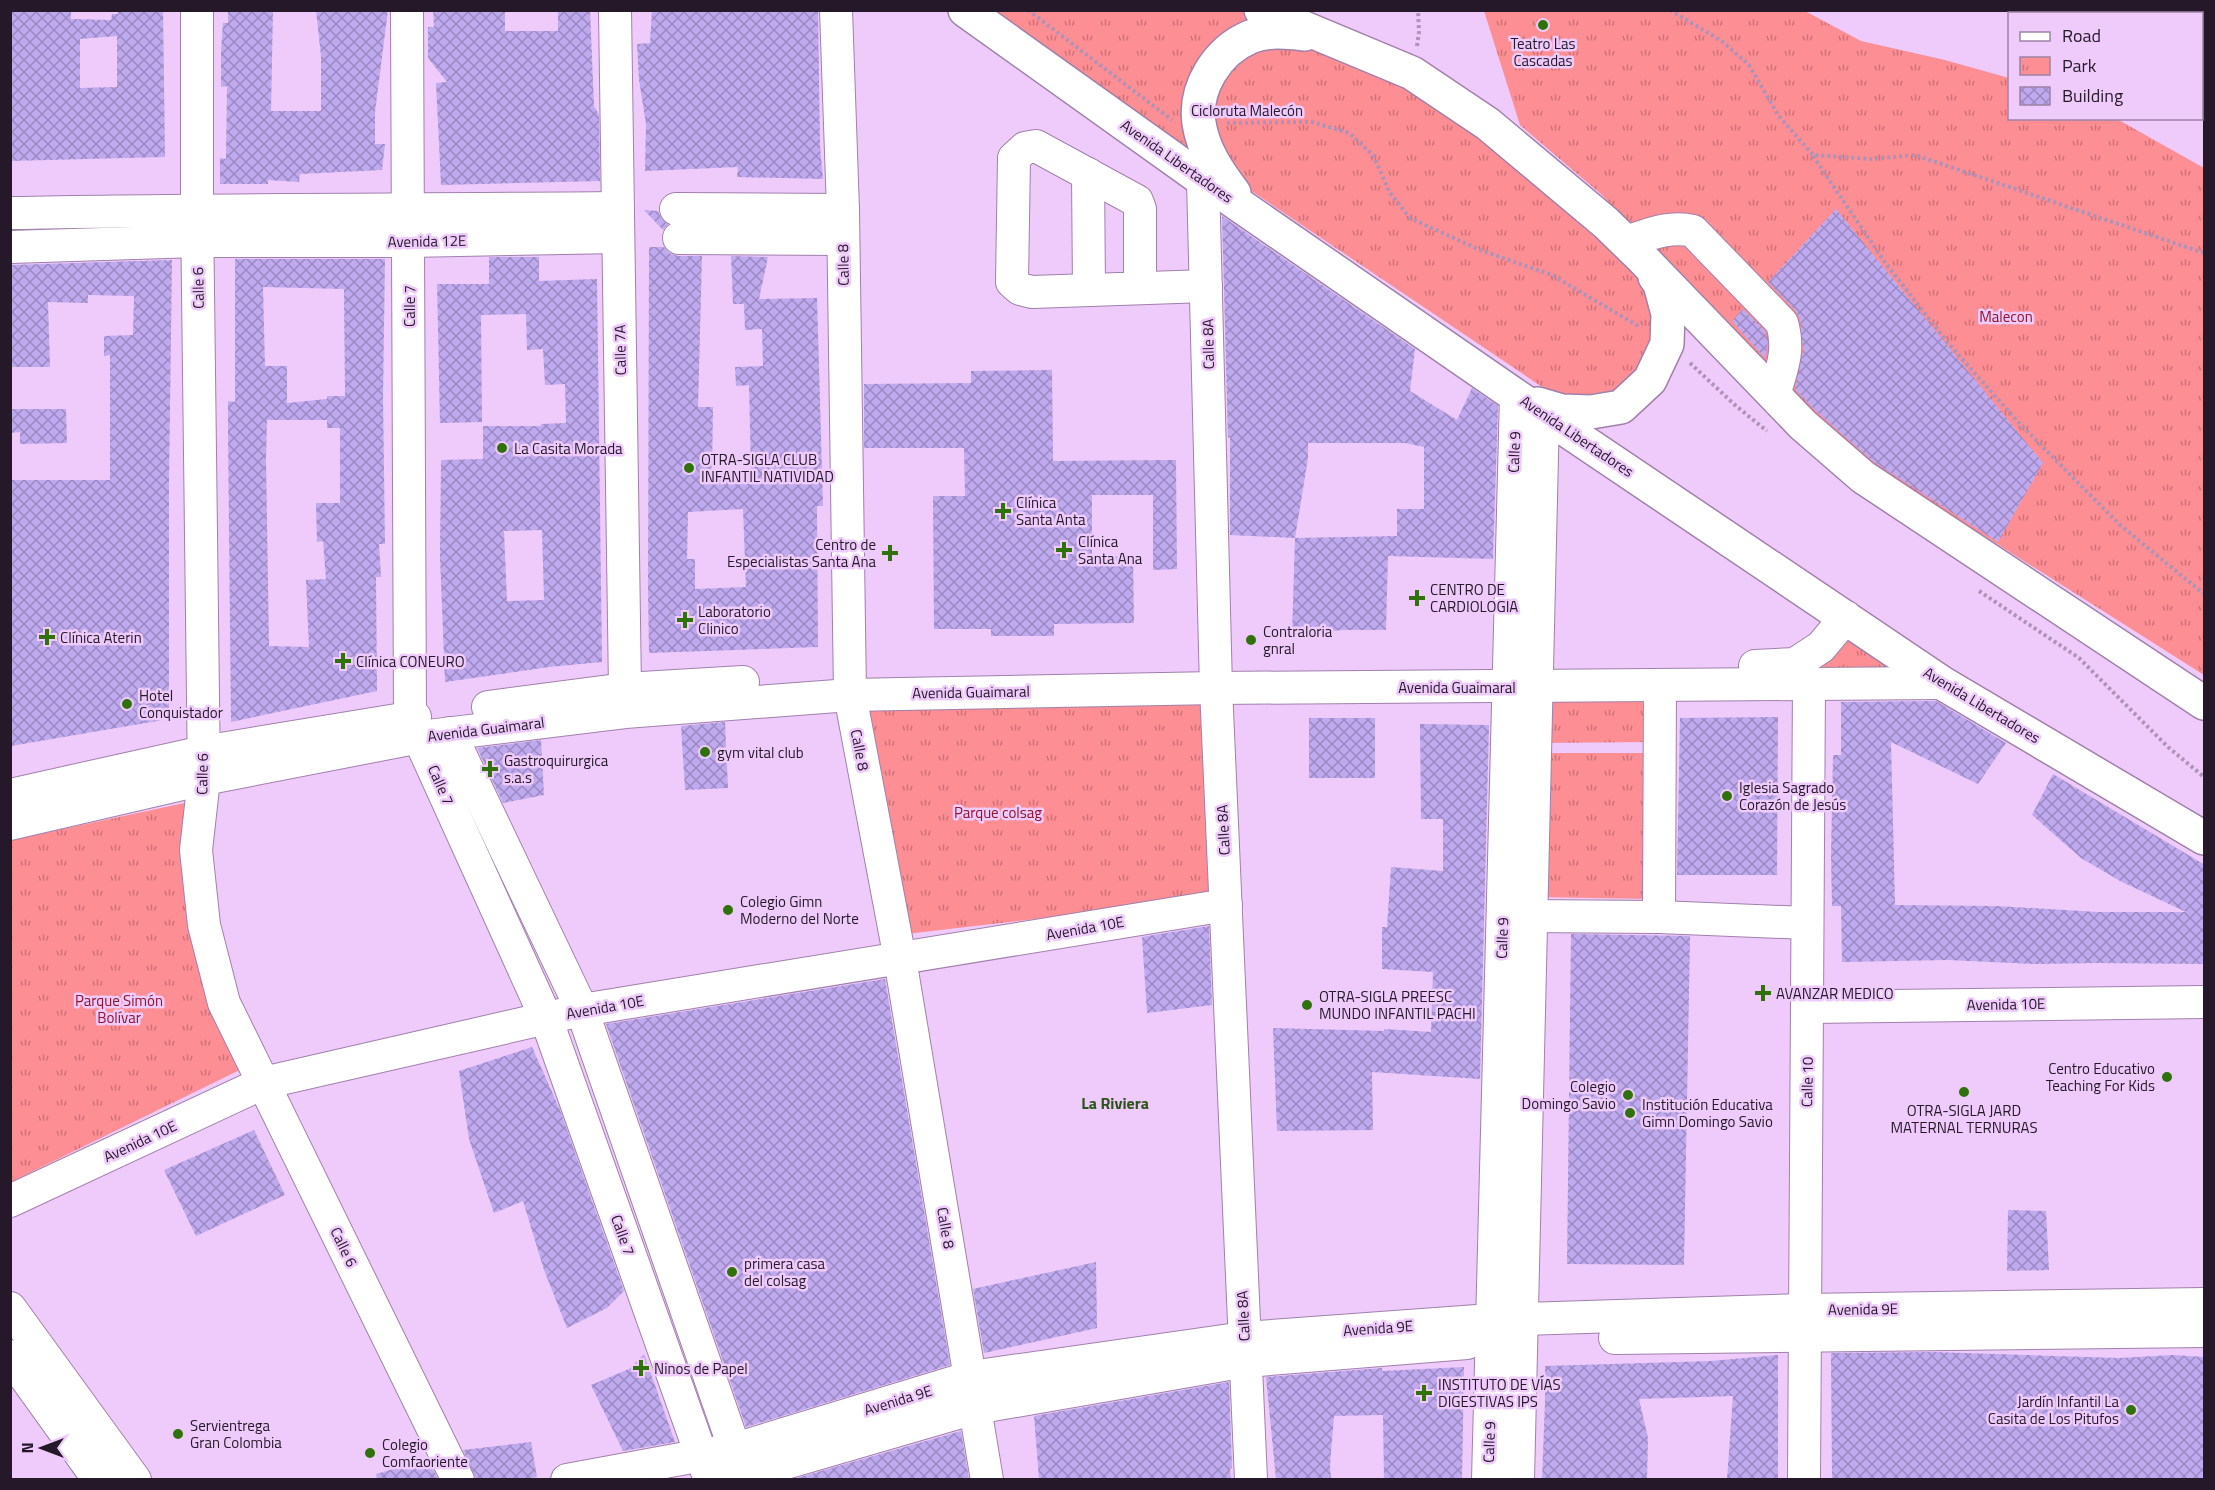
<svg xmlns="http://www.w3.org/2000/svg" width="2215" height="1490" font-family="'Titillium Web',sans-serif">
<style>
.park{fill:url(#park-tufts)}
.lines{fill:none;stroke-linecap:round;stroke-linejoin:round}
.river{stroke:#e594fe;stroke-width:42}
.building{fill:url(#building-cross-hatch);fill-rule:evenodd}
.minor-casing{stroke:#a180ac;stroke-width:34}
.major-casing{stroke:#a180ac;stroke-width:36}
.path{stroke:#ae92b7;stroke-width:4;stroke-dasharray:3 3;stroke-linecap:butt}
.minor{stroke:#fff;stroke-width:32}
.major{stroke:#fff;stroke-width:33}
.poi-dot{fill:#2f710a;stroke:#eecbfa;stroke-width:2}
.labels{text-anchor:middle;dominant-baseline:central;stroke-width:5;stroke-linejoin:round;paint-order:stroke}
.poi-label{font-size:15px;fill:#251829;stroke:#eecbfa;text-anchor:start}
.street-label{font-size:15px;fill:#251829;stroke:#eecbfa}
.park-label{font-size:15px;fill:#92142d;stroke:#eecbfa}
.neighbourhood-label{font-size:16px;font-weight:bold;fill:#2a5418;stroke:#eecbfa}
</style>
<defs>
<pattern id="park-tufts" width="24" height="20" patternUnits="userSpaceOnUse" patternTransform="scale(1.5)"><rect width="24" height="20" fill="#fd8e93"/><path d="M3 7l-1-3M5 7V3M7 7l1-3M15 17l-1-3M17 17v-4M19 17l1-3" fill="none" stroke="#cd7378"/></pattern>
<pattern id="building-cross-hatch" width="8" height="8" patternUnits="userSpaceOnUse" patternTransform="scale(1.5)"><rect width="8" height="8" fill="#bfaaf0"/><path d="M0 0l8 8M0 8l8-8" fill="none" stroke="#9b89c2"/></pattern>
</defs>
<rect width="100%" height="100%" fill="#eecbfa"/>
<g class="park">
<polygon points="1240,10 1273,25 1227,43 1201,164 984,11"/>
<polygon points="1484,11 1805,11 1861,41 1945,60 2009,78 2010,118 2117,119 2204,168 2204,675 1817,430 1656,252 1602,195 1520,125"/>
<polygon points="1304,41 1384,71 1495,142 1649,283 1659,315 1638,380 1611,395 1560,399 1247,188 1209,142 1216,80 1252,45"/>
<polygon points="1850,627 1917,676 1800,673"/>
<polygon points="1211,697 1219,898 906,934 862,704"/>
<polygon points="1538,700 1653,700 1654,742 1538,743"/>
<polygon points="1537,753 1654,753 1651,899 1535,897"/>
<polygon points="194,801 204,936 264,1058 11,1182 11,840"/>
</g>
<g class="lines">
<g class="river">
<polyline points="2116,10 2121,14"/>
<polyline points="2202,66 2204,67"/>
</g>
</g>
<g class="building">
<path d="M 10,10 L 71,10 L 71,19 L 111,20 L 112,14 L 118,14 L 118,10 L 163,10 L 165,157 L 10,161 ZM 117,36 L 117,87 L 80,88 L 80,39 Z"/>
<polygon points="228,10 273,10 271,111 321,111 321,56 316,10 388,10 375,112 375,144 385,144 382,170 300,174 299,182 268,180 268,184 220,184 220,158 226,159 227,86 221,87 221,51 223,23 228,23"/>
<polygon points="433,10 505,10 505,31 558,31 558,10 590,10 594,106 599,115 600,181 441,185 436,83 447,82 428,58 428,27 434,27"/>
<polygon points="652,10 818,10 820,146 823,179 737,177 738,167 645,171 646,124 639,80 637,44 650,43"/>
<polygon points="1836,209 2043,463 1998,542 1874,462 1816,411 1795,389 1803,351 1800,319 1795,310 1768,282"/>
<polygon points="644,210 658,211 661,218 668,225 663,230"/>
<path d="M 1222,216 L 1415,349 L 1410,391 L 1457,420 L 1472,388 L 1498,406 L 1493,559 L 1388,556 L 1386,630 L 1342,630 L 1292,635 L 1295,538 L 1230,535 L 1230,437 L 1228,438 ZM 1308,443 L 1405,443 L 1424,447 L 1424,509 L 1397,509 L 1397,536 L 1295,538 L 1308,458 Z"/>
<path d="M 649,247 L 664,247 L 669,253 L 678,256 L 702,256 L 698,407 L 713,407 L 712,473 L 751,473 L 749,385 L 736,386 L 735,367 L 763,366 L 762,329 L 745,330 L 744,304 L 733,304 L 731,256 L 768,257 L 759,299 L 817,298 L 823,506 L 817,506 L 818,647 L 649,653 L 648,589 ZM 743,509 L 746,587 L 695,589 L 695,559 L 687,559 L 688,512 Z"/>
<path d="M 489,257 L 539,257 L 539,281 L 597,279 L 602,662 L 549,667 L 445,682 L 440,557 L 441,460 L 483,459 L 483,426 L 541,426 L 541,424 L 566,423 L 565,384 L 545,385 L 543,349 L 527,350 L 526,314 L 481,315 L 482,422 L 440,423 L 437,284 L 489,284 ZM 542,530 L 544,600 L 507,601 L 504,531 Z"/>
<path d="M 235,259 L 385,259 L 383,396 L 385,544 L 379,544 L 381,577 L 376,577 L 377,691 L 231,722 L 228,433 L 228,401 L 235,402 ZM 263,287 L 344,289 L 345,396 L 327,396 L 327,399 L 287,403 L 287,366 L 265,366 ZM 267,420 L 327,420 L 327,428 L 340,428 L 340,503 L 316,503 L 317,542 L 323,541 L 326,579 L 306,580 L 309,647 L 269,646 L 266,460 Z"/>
<polygon points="172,260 169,481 169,719 11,746 10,480 110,480 110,355 104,356 104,336 133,335 134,296 88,295 88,303 48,302 50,367 11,367 10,265"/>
<polygon points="1743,309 1766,332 1767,343 1766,359 1732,321"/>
<polygon points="1052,370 1053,461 1176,460 1177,569 1153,570 1153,495 1092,495 1092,556 1133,556 1134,623 1054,624 1054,636 991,636 991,629 934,629 933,496 965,496 964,448 864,448 864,384 971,383 971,371"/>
<polygon points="10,409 66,409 67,443 20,444 20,432 10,433"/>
<polygon points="1936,701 2006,743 1978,784 1891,742 1895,905 1997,906 2097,912 2186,912 2120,881 2081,858 2032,815 2053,774 2205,865 2205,964 2097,963 2036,964 1948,960 1842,962 1841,906 1832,906 1831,855 1833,755 1841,755 1841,702"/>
<polygon points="1778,717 1777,875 1677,875 1680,718"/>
<rect x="1309" y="718" width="66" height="60"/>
<polygon points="725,722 728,788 685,790 681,726"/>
<polygon points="1420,724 1489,725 1480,1079 1372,1072 1373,1130 1277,1131 1273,1028 1384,1031 1384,1029 1431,1032 1433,972 1382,969 1382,927 1387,927 1391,867 1443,871 1443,819 1421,819"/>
<polygon points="541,740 544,795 503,803 477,748"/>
<polygon points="1209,926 1212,1005 1147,1013 1142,937"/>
<polygon points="1571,934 1690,936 1684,1265 1567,1264"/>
<polygon points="885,979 950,1365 746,1427 606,1024"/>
<polygon points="532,1047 560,1110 624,1291 607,1308 567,1328 544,1270 523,1201 494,1213 469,1139 459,1071"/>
<polygon points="254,1130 285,1195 196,1236 164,1170"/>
<polygon points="2008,1210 2046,1211 2049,1270 2007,1271"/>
<polygon points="1096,1262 1097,1328 984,1353 973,1289"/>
<polygon points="1933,1352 2119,1358 2173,1355 2205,1357 2205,1479 1832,1479 1831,1353"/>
<polygon points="644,1354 675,1442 623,1451 591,1385 629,1369"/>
<polygon points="1778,1355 1778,1479 1727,1479 1733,1396 1639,1399 1648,1438 1647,1479 1542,1479 1545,1403 1545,1366 1711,1361"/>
<polygon points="1464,1367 1462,1479 1384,1479 1383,1415 1334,1416 1330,1465 1331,1479 1276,1479 1266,1377 1382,1368 1382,1371"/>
<polygon points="1229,1382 1232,1468 1230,1469 1231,1479 1039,1479 1034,1416"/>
<polygon points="961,1431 969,1479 793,1479"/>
<polygon points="531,1442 537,1477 524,1479 476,1479 463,1450"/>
<polygon points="428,1459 438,1479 377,1479 376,1474"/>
</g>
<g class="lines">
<g class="minor-casing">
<g id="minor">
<polyline points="197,10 197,209 204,779 196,850 204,925 224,1003 458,1480"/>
<polyline points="407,10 410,718 546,1018 710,1480"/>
<polyline points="615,10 625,689"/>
<polyline points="836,10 843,210 850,695 900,959 987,1480"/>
<polyline points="1088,174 1089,290"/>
<polyline points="1203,180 1216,688 1251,1480"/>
<polyline points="676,209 843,210"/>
<path d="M 10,213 C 213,209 415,210 618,208"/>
<polyline points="679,238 843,239"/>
<path d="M 1626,242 C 1648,235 1669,225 1693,231 L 1782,323 C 1790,350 1782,369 1774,395"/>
<polyline points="10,247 197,241 409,241 618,237"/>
<polyline points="1140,288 1140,209 1137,201 1036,146 1025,148 1014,158 1012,282 1020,289 1032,292 1206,286"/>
<polyline points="1755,666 1795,664 1821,647 1846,617"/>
<polyline points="488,707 625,689 743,682"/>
<polyline points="450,733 582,1010 741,1467"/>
<polyline points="10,795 203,752 415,717"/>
<polyline points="10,824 204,779 420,737 625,712 850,695 1216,688 1942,683"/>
<polyline points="1511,916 1659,917 1807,923"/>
<polyline points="1659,917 1660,685"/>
<polyline points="1808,1007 2204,1002"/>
<polyline points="10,1201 263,1083 582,1010 1226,905"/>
<polyline points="10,1308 135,1480"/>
<polyline points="1615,1338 2204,1331"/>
<polyline points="10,1356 99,1480"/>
<polyline points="567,1480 735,1449 971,1377 1244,1338 1491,1320 1805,1310 2204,1304"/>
<polyline points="720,1480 744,1475 975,1408 1246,1361 1467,1343"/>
<polyline points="1488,1480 1516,396"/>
<polyline points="1518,1480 1543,413"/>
<polyline points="1804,1480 1809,684"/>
</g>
</g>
<g class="major-casing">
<g id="major">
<polyline points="965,10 1203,180 1516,396 1942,683 2204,838"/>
<polyline points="1261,10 1412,73 1488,124 1606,223 1643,259 1803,425 1863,477 2204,703"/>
<path d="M 1234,193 C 1218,172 1203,150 1199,123 C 1194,88 1217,51 1250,37 C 1267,30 1287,32 1305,34"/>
<polyline points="1538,404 1562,411 1591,412 1621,407 1650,380 1667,344 1668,314 1660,284 1655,277"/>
</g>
</g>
<g class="path">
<polyline points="1028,10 1172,120"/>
<polyline points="1670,10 1723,42 1749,65 1778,115 1813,155 1871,159 1915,155 2204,253"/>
<polyline points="1417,46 1419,32 1418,10"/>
<polyline points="1227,123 1312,122 1349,133 1373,155 1390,193 1410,218 1480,250 1552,275 1640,327"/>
<polyline points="1813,156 1884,261 1948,343 2019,423 2120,525 2204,594"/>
<polyline points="1690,363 1736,406 1767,431"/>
<polyline points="1979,591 2079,658 2168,747 2204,777"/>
</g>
<use href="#minor" class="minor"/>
<use href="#major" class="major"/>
</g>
<g class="poi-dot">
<circle cx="1543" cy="25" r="6"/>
<circle cx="502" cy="448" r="6"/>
<circle cx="689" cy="468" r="6"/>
<path d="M1000 502h6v6h6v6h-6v6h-6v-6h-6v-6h6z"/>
<path d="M1061 541h6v6h6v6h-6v6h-6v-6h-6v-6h6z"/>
<path d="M887 544h6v6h6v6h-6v6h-6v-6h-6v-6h6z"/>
<path d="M1414 589h6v6h6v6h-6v6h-6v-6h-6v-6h6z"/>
<path d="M682 611h6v6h6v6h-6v6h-6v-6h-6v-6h6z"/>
<path d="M44 628h6v6h6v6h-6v6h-6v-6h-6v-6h6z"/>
<circle cx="1251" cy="640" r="6"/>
<path d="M340 652h6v6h6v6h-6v6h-6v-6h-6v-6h6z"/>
<circle cx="127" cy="704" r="6"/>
<circle cx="705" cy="752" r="6"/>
<path d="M487 760h6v6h6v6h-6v6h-6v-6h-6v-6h6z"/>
<circle cx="1727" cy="796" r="6"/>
<circle cx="728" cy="910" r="6"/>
<path d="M1760 984h6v6h6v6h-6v6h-6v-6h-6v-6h6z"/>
<circle cx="1307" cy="1005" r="6"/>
<circle cx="2167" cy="1077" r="6"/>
<circle cx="1964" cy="1092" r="6"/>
<circle cx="1628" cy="1095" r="6"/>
<circle cx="1630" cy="1113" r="6"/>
<circle cx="732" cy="1272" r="6"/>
<path d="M638 1359h6v6h6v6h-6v6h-6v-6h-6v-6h6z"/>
<path d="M1421 1384h6v6h6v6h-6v6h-6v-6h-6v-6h6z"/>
<circle cx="2131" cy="1410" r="6"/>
<circle cx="178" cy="1434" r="6"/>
<circle cx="370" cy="1453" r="6"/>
</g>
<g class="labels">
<g class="poi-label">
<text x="1543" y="43" text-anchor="middle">Teatro Las<tspan x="1543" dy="17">Cascadas</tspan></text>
<text x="514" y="448">La Casita Morada</text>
<text x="701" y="459">OTRA-SIGLA CLUB<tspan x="701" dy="17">INFANTIL NATIVIDAD</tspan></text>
<text x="1016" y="502">Clínica<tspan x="1016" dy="17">Santa Anta</tspan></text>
<text x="1078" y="541">Clínica<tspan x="1078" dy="17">Santa Ana</tspan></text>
<text x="876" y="544" text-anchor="end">Centro de<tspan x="876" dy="17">Especialistas Santa Ana</tspan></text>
<text x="1430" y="589">CENTRO DE<tspan x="1430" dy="17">CARDIOLOGIA</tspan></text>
<text x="698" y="611">Laboratorio<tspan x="698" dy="17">Clinico</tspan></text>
<text x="1263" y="631">Contraloria<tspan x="1263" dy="17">gnral</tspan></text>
<text x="60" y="637">Clínica Aterin</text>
<text x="356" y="661">Clínica CONEURO</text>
<text x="139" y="695">Hotel<tspan x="139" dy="17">Conquistador</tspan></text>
<text x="717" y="752">gym vital club</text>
<text x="504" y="760">Gastroquirurgica<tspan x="504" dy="17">s.a.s</tspan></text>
<text x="1739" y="787">Iglesia Sagrado<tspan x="1739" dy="17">Corazón de Jesús</tspan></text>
<text x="740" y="901">Colegio Gimn<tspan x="740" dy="17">Moderno del Norte</tspan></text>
<text x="1776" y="993">AVANZAR MEDICO</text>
<text x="1319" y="996">OTRA-SIGLA PREESC<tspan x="1319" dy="17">MUNDO INFANTIL PACHI</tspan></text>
<text x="2155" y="1068" text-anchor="end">Centro Educativo<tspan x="2155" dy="17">Teaching For Kids</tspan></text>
<text x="1616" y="1086" text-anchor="end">Colegio<tspan x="1616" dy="17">Domingo Savio</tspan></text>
<text x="1642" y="1104">Institución Educativa<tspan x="1642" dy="17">Gimn Domingo Savio</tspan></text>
<text x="1964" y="1110" text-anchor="middle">OTRA-SIGLA JARD<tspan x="1964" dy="17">MATERNAL TERNURAS</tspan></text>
<text x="744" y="1263">primera casa<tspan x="744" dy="17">del colsag</tspan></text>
<text x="654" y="1368">Ninos de Papel</text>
<text x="1438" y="1384">INSTITUTO DE VÍAS<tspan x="1438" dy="17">DIGESTIVAS IPS</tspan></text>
<text x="2119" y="1401" text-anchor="end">Jardín Infantil La<tspan x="2119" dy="17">Casita de Los Pitufos</tspan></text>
<text x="190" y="1425">Servientrega<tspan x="190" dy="17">Gran Colombia</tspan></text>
<text x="382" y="1444">Colegio<tspan x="382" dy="17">Comfaoriente</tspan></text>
</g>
<g class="street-label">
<text x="1247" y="110">Cicloruta Malecón</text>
<text transform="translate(1177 161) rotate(35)">Avenida Libertadores</text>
<text transform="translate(427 241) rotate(-1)">Avenida 12E</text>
<text transform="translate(843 265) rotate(-91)">Calle 8</text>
<text transform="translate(198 288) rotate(-91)">Calle 6</text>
<text transform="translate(409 306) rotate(-90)">Calle 7</text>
<text transform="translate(1208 344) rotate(-91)">Calle 8A</text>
<text transform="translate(620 350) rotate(-91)">Calle 7A</text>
<text transform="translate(1577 436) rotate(34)">Avenida Libertadores</text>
<text transform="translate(1514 452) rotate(-88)">Calle 9</text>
<text x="1457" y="687">Avenida Guaimaral</text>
<text transform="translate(971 692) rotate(-1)">Avenida Guaimaral</text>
<text transform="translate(1982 705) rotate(31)">Avenida Libertadores</text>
<text transform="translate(486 729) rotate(-7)">Avenida Guaimaral</text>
<text transform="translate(860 750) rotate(79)">Calle 8</text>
<text transform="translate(202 774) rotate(-89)">Calle 6</text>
<text transform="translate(441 785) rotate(66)">Calle 7</text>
<text transform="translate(1223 830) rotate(-93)">Calle 8A</text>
<text transform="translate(1085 928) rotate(-10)">Avenida 10E</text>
<text transform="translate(1502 938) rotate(-88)">Calle 9</text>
<text transform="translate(2006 1004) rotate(-1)">Avenida 10E</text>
<text transform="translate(605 1007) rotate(-10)">Avenida 10E</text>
<text transform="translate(1807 1082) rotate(-89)">Calle 10</text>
<text transform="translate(140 1141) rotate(-25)">Avenida 10E</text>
<text transform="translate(946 1228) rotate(80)">Calle 8</text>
<text transform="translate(623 1235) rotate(70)">Calle 7</text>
<text transform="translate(344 1247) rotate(64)">Calle 6</text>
<text transform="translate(1863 1309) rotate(-1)">Avenida 9E</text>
<text transform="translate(1243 1316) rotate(-93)">Calle 8A</text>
<text transform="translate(1378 1328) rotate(-4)">Avenida 9E</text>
<text transform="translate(898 1400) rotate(-17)">Avenida 9E</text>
<text transform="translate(1489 1442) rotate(-88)">Calle 9</text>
</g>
<g class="park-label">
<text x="2006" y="316">Malecon</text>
<text x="998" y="812">Parque colsag</text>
<text x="119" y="1000">Parque Simón<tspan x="119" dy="17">Bolívar</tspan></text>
</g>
<g class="neighbourhood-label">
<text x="1115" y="1103">La Riviera</text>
</g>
</g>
<rect width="2215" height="1490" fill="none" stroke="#251829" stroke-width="24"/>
<rect x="2008" y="12" width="195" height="108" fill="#eecbfa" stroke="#9e83a6" stroke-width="1.5"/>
<rect x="2020" y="32" width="30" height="9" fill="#ffffff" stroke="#9e83a6" stroke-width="1.5"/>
<text x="2062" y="42" font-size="18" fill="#251829">Road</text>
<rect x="2020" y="57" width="30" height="18" fill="url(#park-tufts)" stroke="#9e83a6" stroke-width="1.5"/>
<text x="2062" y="72" font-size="18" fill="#251829">Park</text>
<rect x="2020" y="87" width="30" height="18" fill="url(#building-cross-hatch)" stroke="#9e83a6" stroke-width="1.5"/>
<text x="2062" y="102" font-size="18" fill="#251829">Building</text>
<g transform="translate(42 1448) rotate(270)" stroke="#eecbfa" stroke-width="4.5" paint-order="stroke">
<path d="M0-4.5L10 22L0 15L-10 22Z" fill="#251829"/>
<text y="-9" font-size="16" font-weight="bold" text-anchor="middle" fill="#251829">N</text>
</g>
</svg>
